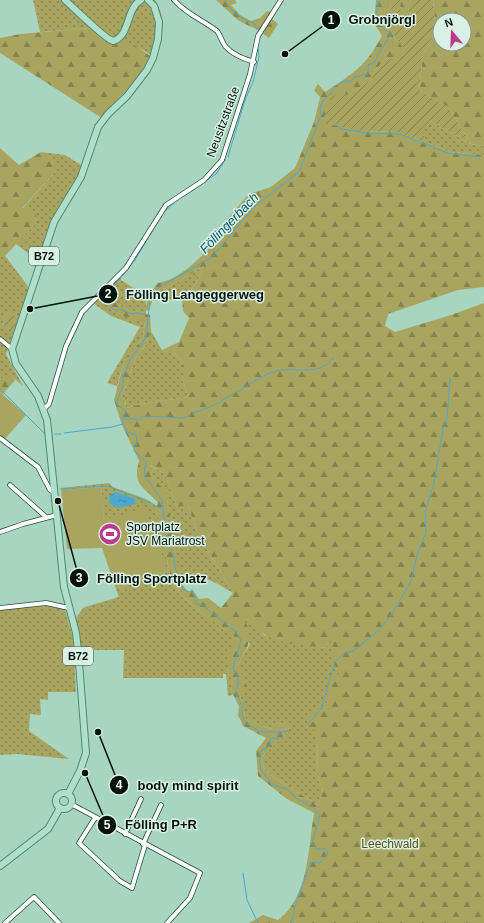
<svg xmlns="http://www.w3.org/2000/svg" width="484" height="923" font-family="Arial,sans-serif">
<style>
.grass{fill:url(#grass-dots)}
.forest{fill:url(#forest-firs);fill-rule:evenodd}
.park{fill:#a9a560}
.garden{fill:url(#garden-furrows)}
.water{fill:url(#water-ripples)}
.lines{fill:none;stroke-linecap:round;stroke-linejoin:round}
.stream{stroke:#4da9cb;stroke-width:1}
.minor-casing{stroke:#26503f;stroke-width:5.5}
.primary-casing{stroke:#508971;stroke-width:8}
.minor{stroke:#fff;stroke-width:4}
.primary{stroke:#afdfca;stroke-width:6}
.labels{text-anchor:middle;dominant-baseline:central;stroke-width:3;stroke-linejoin:round;paint-order:stroke}
.shield{fill:#d9f0e5;stroke:#43554d;stroke-width:1}
.shield-label{font-size:11px;font-weight:bold;fill:#03130c}
.street-label{font-size:12px;fill:#03130c;stroke:#d9f0e5}
.poi-label{font-size:12px;fill:#03130c;stroke:#d9f0e5;text-anchor:start}
.park-label{font-size:12px;fill:#575319;stroke:#d9f0e5}
.water-label{font-size:13px;font-style:italic;fill:#06566d;stroke:#d9f0e5}
.leader{fill:none;stroke:#03130c;stroke-width:1.5}
.callout-dot{fill:#03130c;stroke:#d9f0e5;stroke-width:1.5}
.mark-label{font-size:12px;text-anchor:middle;font-weight:bold;fill:#fff}
.callout-label{font-size:13px;text-anchor:middle;font-weight:bold;fill:#03130c;stroke:#d9f0e5;stroke-width:3;stroke-linejoin:round;paint-order:stroke}
</style>
<defs>
<pattern id="grass-dots" width="8" height="8" patternUnits="userSpaceOnUse"><rect width="8" height="8" fill="#a9a560"/><path d="M2 2h.1M6 6h.1" fill="none" stroke="#87854e" stroke-width="1.8" stroke-linecap="round"/></pattern>
<pattern id="forest-firs" width="22" height="20" patternUnits="userSpaceOnUse"><rect width="22" height="20" fill="#a9a560"/><path d="M5 1l3.5 6h-7zM16 11l3.5 6h-7z" fill="#87854e"/></pattern>
<pattern id="garden-furrows" width="10" height="10" patternUnits="userSpaceOnUse"><rect width="10" height="10" fill="#a9a560"/><path d="M-1 1l2-2M0 10L10 0M9 11l2-2" fill="none" stroke="#87854e"/></pattern>
<pattern id="water-ripples" width="26" height="14" patternUnits="userSpaceOnUse"><rect width="26" height="14" fill="#4da9cb"/><path d="M2 4q2-2 4 0t4 0M15 11q2-2 4 0t4 0" fill="none" stroke="#3e88a3"/></pattern>
</defs>
<rect width="100%" height="100%" fill="#a8d5c0"/>
<g class="grass">
<path d="M 33,0 L 155,0 C 167,19 162,37 156,57 C 148,55 144,49 137,47 C 114,40 112,48 91,28 L 40,32 Z"/>
<polygon points="430,121 471,144 484,146 484,155 450,152 429,144 419,130"/>
<polygon points="41,152 65,155 83,166 75,185 53,217 47,233 40,262 16,244 34,225 37,213 22,209 57,170"/>
<polygon points="0,249 27,285 29,291 19,318 8,312 2,324 14,331 6,354 23,386 9,374 4,378 0,379"/>
<polygon points="204,266 196,283 182,299 152,301 162,289 169,287"/>
<polygon points="121,280 148,297 146,302 146,314 136,310 132,312 108,299 111,289"/>
<path d="M 100,297 C 112,315 125,317 145,321 L 143,338 L 124,361 L 117,386 L 107,383 L 140,327 L 111,316 L 93,303 Z"/>
<polygon points="151,331 162,350 175,354 183,362 183,380 188,397 142,404 126,408 124,391 136,357 145,347"/>
<path d="M 149,465 L 165,474 L 177,507 L 188,506 L 198,534 L 233,593 C 218,584 198,571 179,575 L 166,493 L 152,476 Z"/>
<path d="M 109,483 L 113,487 L 146,499 L 157,506 L 156,508 L 160,523 L 157,526 L 159,533 L 164,537 C 166,553 168,572 174,586 C 181,599 222,627 236,637 L 227,669 L 233,682 L 231,691 L 233,695 L 228,696 L 226,674 L 223,674 L 223,678 L 123,678 L 124,650 L 82,650 L 76,618 L 83,608 L 88,606 L 119,597 L 116,589 L 168,571 L 104,520 L 101,487 L 61,490 L 60,488 Z"/>
<polygon points="48,601 64,606 73,638 76,692 48,692 48,700 40,699 41,715 30,714 29,731 69,759 17,754 0,755 0,606"/>
<polygon points="241,616 257,625 264,635 325,648 333,636 342,674 327,702 317,734 318,778 323,789 318,805 272,776 263,767 262,757 289,731 288,724 274,723 271,729 246,720 240,694 238,665 250,644"/>
</g>
<g class="forest">
<polygon points="216,0 235,0 237,3 231,5 240,15 251,21 260,18 267,11 272,12 269,16 278,24 269,38 258,30 239,21"/>
<path d="M 376,0 L 390,0 L 391,20 L 394,20 L 399,29 L 394,35 L 396,42 L 400,41 L 405,54 L 393,62 L 388,57 L 374,71 L 371,80 L 347,96 L 343,89 L 362,131 L 398,132 L 450,152 L 484,155 L 484,287 L 458,290 L 388,314 L 385,326 L 395,332 L 451,315 L 484,303 L 484,923 L 249,923 L 263,915 L 278,920 C 309,897 308,848 314,813 L 287,799 L 258,776 L 256,751 L 266,738 L 243,726 L 238,715 L 239,706 L 231,691 L 233,682 L 227,669 L 232,640 L 235,637 C 222,627 181,599 174,586 C 168,572 166,553 164,538 L 159,533 L 157,525 L 160,523 L 156,508 L 158,503 C 144,486 132,486 139,461 L 122,425 L 114,400 L 124,361 L 132,348 L 134,349 L 143,338 L 145,322 C 125,317 112,315 100,297 L 120,277 L 121,280 L 111,289 L 108,299 L 132,312 L 136,310 L 150,315 L 151,331 L 145,347 L 136,357 L 124,391 L 126,408 L 142,404 L 188,397 L 183,380 L 183,362 L 175,354 L 162,350 L 179,342 L 189,318 L 183,311 L 182,299 L 196,283 L 204,266 L 169,287 L 162,289 L 152,301 L 149,311 L 146,310 C 146,299 151,291 158,283 C 180,279 196,261 212,246 L 215,246 L 228,218 L 249,194 L 271,187 L 295,168 L 314,122 L 320,97 L 314,90 L 318,84 L 325,92 C 354,73 365,67 382,36 L 374,23 ZM 150,465 L 165,474 L 177,507 L 188,506 L 198,534 L 233,593 L 221,608 L 208,598 L 199,599 L 192,589 L 189,592 L 182,585 L 185,581 L 180,577 L 166,492 L 152,476 ZM 242,617 C 254,622 255,628 264,634 C 276,644 309,645 325,648 L 333,637 C 332,654 328,662 342,674 L 327,675 L 327,702 L 306,720 L 317,734 L 318,778 L 323,789 L 318,805 L 272,776 L 263,767 L 262,757 L 289,731 L 288,724 L 274,723 L 271,729 L 246,720 L 240,694 L 247,687 L 238,665 C 248,647 256,636 242,617 Z"/>
<polygon points="401,0 411,0 408,9 411,28 403,30 400,5"/>
<path d="M 433,0 L 484,0 L 484,146 L 471,144 L 448,107 L 419,90 L 423,55 L 436,30 ZM 440,20 L 464,20 L 464,44 L 440,44 Z"/>
<path d="M 91,28 L 101,38 L 112,44 L 120,40 L 138,47 L 150,56 C 139,80 119,98 100,117 L 0,53 L 0,38 L 20,34 Z"/>
<polygon points="0,148 19,165 41,152 58,169 22,208 37,213 34,225 5,256 0,249"/>
<polygon points="9,373 15,380 3,394 0,392 0,379 4,378"/>
</g>
<g class="park">
<polygon points="0,392 26,415 4,440 0,436"/>
<polygon points="101,487 104,520 145,508 168,571 116,589 102,548 67,549 61,490"/>
</g>
<g class="garden">
<polygon points="390,0 401,0 400,5 404,30 411,28 408,9 411,0 433,0 436,30 423,55 419,90 448,107 471,144 430,121 420,130 429,144 398,132 362,131 322,123 331,98 343,89 347,96 371,80 374,71 388,57 393,61 405,54 400,41 396,42 394,34 398,29 394,20 391,21"/>
<polygon points="8,312 19,318 14,331 2,324"/>
</g>
<polygon class="water" points="115,492 134,498 136,504 118,508 109,503 109,496"/>
<g class="lines">
<g class="stream">
<path d="M 225,0 C 231,13 241,18 254,23 L 258,30"/>
<polyline points="334,123 341,129 369,133 400,134 448,153 480,157"/>
<polyline points="228,157 245,100 253,82 259,57 258,47"/>
<polyline points="225,160 226,160"/>
<polyline points="190,192 216,174 224,162"/>
<polyline points="164,212 175,202"/>
<polyline points="122,276 135,260 153,230"/>
<polyline points="109,290 121,278"/>
<polyline points="107,292 107,305 116,311 120,309 131,314 137,313 148,315"/>
<polyline points="0,389 45,434"/>
<path d="M 238,392 C 250,384 262,375 276,371 C 297,366 316,378 334,358"/>
<polyline points="193,413 210,407 235,393"/>
<polyline points="123,420 129,418 138,420 143,416 184,418 190,415"/>
<polyline points="64,433 112,427 123,424"/>
<polyline points="55,434 61,434"/>
<polyline points="62,489 107,486 151,503"/>
<polyline points="152,504 163,510"/>
<polyline points="344,653 353,651 378,631 392,614 411,581 417,555 426,532 425,512 434,483 443,429 447,419 450,378"/>
<polyline points="308,724 321,709 335,662 341,656"/>
<polyline points="280,732 289,731"/>
<polyline points="243,873 247,900 258,923"/>
<path d="M 292,923 L 295,906 L 311,862 L 320,863 L 328,854 L 326,849 L 317,849 L 312,843 L 320,815 L 313,807 L 297,799 L 287,789 L 273,785 L 261,770 L 259,756 L 262,750 L 269,746 L 271,738 L 278,739 L 280,732 L 262,732 L 245,723 L 242,714 L 243,707 L 235,692 C 240,684 239,677 233,669 L 241,640 L 235,631 L 202,605 L 197,604 L 192,592 C 189,592 185,591 183,589 C 179,585 173,561 174,557 L 170,547 L 166,530 L 162,500 L 144,475 L 146,462 L 134,451 L 137,441 L 136,435 L 127,432 L 122,420 L 126,411 L 117,405 C 116,393 127,389 122,374 L 125,373 L 130,359 L 140,347 L 146,337 L 150,300 L 159,287 L 211,258 L 256,205 L 299,172 L 321,115 L 320,108 L 323,100 C 334,94 334,79 351,81 L 355,77 L 368,74 L 368,65 L 375,62 C 378,52 386,43 391,34 L 374,20 L 380,0"/>
</g>
<g class="minor-casing">
<g id="minor">
<path d="M 174,0 C 186,14 203,20 217,31 C 221,36 222,43 226,47 C 233,55 244,59 254,62"/>
<polyline points="0,339 12,349"/>
<polyline points="44,409 49,404 66,346 82,312 126,268 166,205 204,180 222,160 250,74 258,36 281,0"/>
<polyline points="0,438 38,467 50,490 55,493"/>
<polyline points="10,485 46,517"/>
<polyline points="0,532 23,524 57,515"/>
<polyline points="0,608 46,603 69,608"/>
<polyline points="71,804 200,873 190,898 167,923"/>
<polyline points="95,818 79,843 120,881 132,888 145,845"/>
<polyline points="125,834 141,799"/>
<polyline points="143,844 161,805"/>
<polyline points="5,923 34,897 59,923"/>
</g>
</g>
<g class="primary-casing">
<g id="primary">
<path d="M 65,0 C 73,7 106,40 113,41 C 130,37 126,8 141,0"/>
<circle cx="64" cy="801" r="8"/>
<polyline points="68,794 80,771 86,753 78,650 76,633 64,587 47,420 38,396 16,364 12,349 54,222 81,177 98,127 108,114 127,96 147,70 153,58 158,39 159,22 154,6 148,0"/>
<polyline points="0,866 48,829 60,808"/>
</g>
</g>
<use href="#minor" class="minor"/>
<use href="#primary" class="primary"/>
</g>
<defs>
<g id="stadium-disc" transform="scale(1.15)"><circle r="9.5" fill="#b93c8c" stroke="#d9f0e5"/><path d="M0-5a6.5 5 0 1 0 0 10a6.5 5 0 1 0 0-10ZM-3.5-1.8h7v3.6h-7Z" fill="#fff"/></g>
</defs>
<g fill-rule="evenodd">
<use href="#stadium-disc" x="110" y="534"/>
</g>
<g class="labels">
<g class="shield">
<rect x="29" y="247" width="30" height="18" rx="3"/>
<rect x="63" y="647" width="30" height="18" rx="3"/>
</g>
<g class="shield-label">
<text x="44" y="256">B72</text>
<text x="78" y="656">B72</text>
</g>
<g class="street-label">
<text transform="translate(223 122) rotate(-70)">Neusitzstraße</text>
</g>
<g class="poi-label">
<text x="126" y="527">Sportplatz<tspan x="126" dy="14">JSV Mariatrost</tspan></text>
</g>
<g class="park-label">
<text x="390" y="844">Leechwald</text>
</g>
<g class="water-label">
<text transform="translate(229 223) rotate(-46)">Föllingerbach</text>
</g>
</g>
<path class="leader" d="M285 54L331 20M30 309L108 294M58 501L79 578M98 732L119 785M85 773L107 825"/>
<g class="callout-dot">
<circle cx="285" cy="54" r="4"/>
<circle cx="30" cy="309" r="4"/>
<circle cx="58" cy="501" r="4"/>
<circle cx="98" cy="732" r="4"/>
<circle cx="85" cy="773" r="4"/>
<circle cx="331" cy="20" r="10"/>
<circle cx="108" cy="294" r="10"/>
<circle cx="79" cy="578" r="10"/>
<circle cx="119" cy="785" r="10"/>
<circle cx="107" cy="825" r="10"/>
</g>
<g class="mark-label">
<text x="331" y="24">1</text>
<text x="108" y="298">2</text>
<text x="79" y="582">3</text>
<text x="119" y="789">4</text>
<text x="107" y="829">5</text>
</g>
<g class="callout-label">
<text x="382" y="24">Grobnjörgl</text>
<text x="195" y="299">Fölling Langeggerweg</text>
<text x="152" y="583">Fölling Sportplatz</text>
<text x="188" y="790">body mind spirit</text>
<text x="161" y="829">Fölling P+R</text>
</g>
<g transform="translate(452 32) rotate(341)"><circle r="19" fill="#d9f0e5" stroke="#83988e"/>
<path d="M0-3L7 15L0 10L-7 15Z" fill="#b93c8c"/>
<text y="-6" font-size="11" font-weight="bold" text-anchor="middle" fill="#03130c">N</text>
</g>
</svg>
